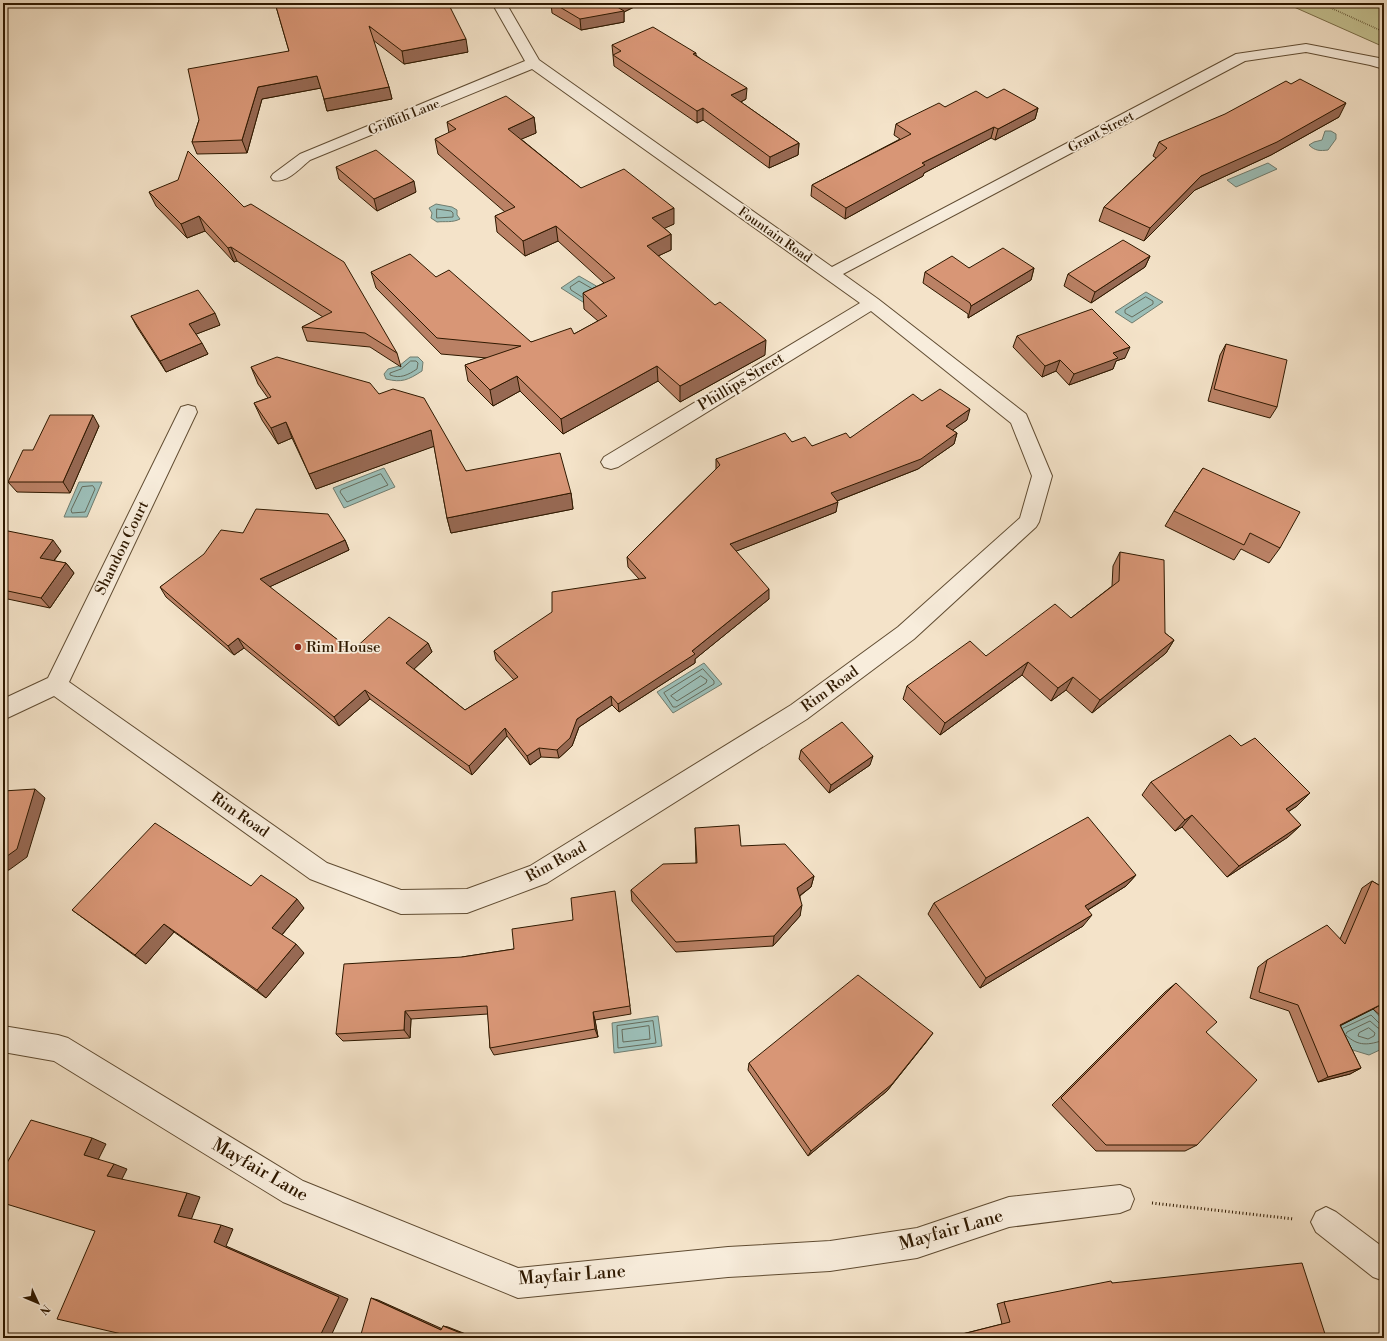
<svg xmlns="http://www.w3.org/2000/svg" width="1387" height="1341" font-family="'Libre Bodoni',serif">
<style>
.green{fill:#c4c191;stroke:#7a6d48}
.water{fill:#9cbeb7;stroke:#707c6e}
.lines{fill:none;stroke-linecap:round;stroke-linejoin:round}
.shore{stroke:#666c5c;stroke-width:1}
.minor-casing{stroke:#604c32;stroke-width:2}
.path-far1{stroke:#2f1900;stroke-width:1.5;stroke-dasharray:0.5 1.5;stroke-linecap:butt}
.path{stroke:#2f1900;stroke-width:3;stroke-dasharray:1 2.5;stroke-linecap:butt}
.minor{fill:#f8eddc;fill-rule:evenodd}
.wall{fill:#ba8165;stroke:#2f1900}
.shaded-wall{fill:#976953;stroke:#2f1900}
.building{fill:#d89676;stroke:#2f1900}
.poi-dot{fill:#8f2418;stroke:#f8eddc;stroke-width:1.5}
.labels{text-anchor:middle;dominant-baseline:central;stroke-width:3.5;stroke-linejoin:round;paint-order:stroke}
.far-street-label{font-size:13px;fill:#2f1900;stroke:#f8eddc}
.street-label{font-size:15px;fill:#2f1900;stroke:#f8eddc}
.poi-label{font-size:15px;fill:#2f1900;stroke:#f8eddc;text-anchor:start}
.near-street-label{font-size:18px;fill:#2f1900;stroke:#f8eddc}
</style>
<rect width="100%" height="100%" fill="#f4e3c9"/>
<filter id="stains"><feTurbulence type="fractalNoise" baseFrequency=".005" numOctaves="4"/><feColorMatrix values="0 0 0 0 .2 0 0 0 0 .09 0 0 0 0 .02 0 0 0 .5 -.17"/></filter>
<radialGradient id="worn" r=".72"><stop offset=".6" stop-color="#630" stop-opacity="0"/><stop offset="1" stop-color="#630" stop-opacity=".3"/></radialGradient>
<polygon class="green" points="1285,3 1384,3 1384,47"/>
<g class="water">
<path d="M 1325,131 L 1331,131 L 1336,134 L 1336,139 L 1328,150 C 1320,151 1315,151 1309,145 L 1314,142 L 1322,140 Z"/>
<polygon points="1268,163 1277,169 1236,187 1227,180"/>
<path d="M 436,204 L 452,207 L 457,210 L 457,215 L 460,219 C 452,223 445,221 437,222 L 431,218 L 432,213 L 429,208 Z"/>
<polygon points="579,276 605,291 586,304 561,288"/>
<polygon points="1146,292 1163,302 1132,323 1115,312"/>
<path d="M 410,357 L 418,357 L 423,362 L 422,371 C 408,380 402,383 386,379 L 384,374 L 388,369 L 399,366 Z"/>
<polygon points="384,468 395,487 344,508 333,488"/>
<polygon points="79,482 102,482 87,517 64,517"/>
<polygon points="704,663 722,684 673,713 657,692"/>
<polygon points="1373,1009 1384,1022 1384,1048 1369,1055 1346,1048 1330,1031"/>
<polygon points="658,1016 662,1046 614,1053 612,1023"/>
</g>
<g class="lines">
<g class="shore">
<polygon points="437,209 451,211 453,213 453,217 437,218"/>
<polyline points="582,297 571,290 570,287 579,281 591,288"/>
<polygon points="1146,297 1153,301 1153,304 1132,317 1125,313 1125,310"/>
<path d="M 411,361 L 416,361 L 418,363 L 417,369 C 408,375 400,379 390,375 L 390,373 L 401,369 Z"/>
<polygon points="381,474 388,485 347,502 340,492 341,490"/>
<polygon points="93,486 95,489 85,512 72,513 71,510 82,487"/>
<polygon points="703,669 714,681 714,684 676,707 673,707 664,693"/>
<polygon points="701,676 707,680 706,683 677,701 671,696"/>
<polygon points="653,1021 656,1043 618,1048 617,1026"/>
<polygon points="649,1026 650,1039 623,1042 622,1030"/>
<polyline points="1343,1028 1371,1015 1380,1024 1384,1024"/>
<polygon points="1369,1028 1375,1033 1374,1036 1368,1039 1358,1036 1359,1033"/>
<polyline points="1346,1034 1347,1032 1370,1021 1378,1028 1384,1029"/>
<path d="M 1346,1035 C 1358,1047 1369,1045 1384,1040"/>
</g>
<g class="minor-casing">
<g id="minor">
<path d="M 492,3 L 506,3 L 539,60 L 832,267 L 1236,54 L 1306,44 L 1379,58 L 1384,60 L 1384,69 L 1370,65 L 1306,52 L 1245,61 L 843,274 L 878,299 L 1026,414 L 1052,476 L 1039,522 L 1036,527 L 914,639 L 807,719 L 547,883 L 467,913 L 401,914 L 310,879 L 54,696 L 3,720 L 3,699 L 48,678 L 181,407 L 188,405 L 195,407 L 197,412 L 69,682 L 327,863 L 401,890 L 467,889 L 530,866 L 791,705 L 898,627 L 1020,518 L 1032,476 L 1011,423 L 871,311 L 618,467 L 611,469 L 604,467 L 601,462 L 604,457 L 860,303 L 532,69 L 310,160 C 300,168 287,184 273,180 L 271,177 L 273,174 L 300,154 L 525,61 Z"/>
<polygon points="3,1026 58,1035 68,1038 303,1181 518,1268 728,1247 830,1241 917,1228 1009,1197 1120,1185 1130,1189 1134,1199 1130,1209 1120,1213 1009,1227 917,1258 830,1271 728,1277 518,1298 283,1202 54,1061 3,1052"/>
<polygon points="1326,1207 1336,1212 1384,1248 1384,1281 1373,1277 1316,1232 1311,1222 1316,1212"/>
</g>
</g>
<polyline class="path-far1" points="1320,3 1384,32"/>
<polyline class="path" points="1152,1203 1294,1219"/>
<use href="#minor" class="minor"/>
</g>
<g class="wall">
<polygon points="275,3 468,52 404,64 373,40 389,87 392,99 327,111 321,88 262,99 247,153 197,154 192,142 199,120 289,51"/>
<polygon points="551,3 642,3 624,12 624,22 581,30 552,13"/>
<polygon points="612,45 696,53 696,55 746,99 741,102 799,143 798,155 769,168 703,120 697,123 614,66"/>
<polygon points="987,98 1038,108 1035,119 995,140 991,138 924,173 923,176 845,219 811,196 812,185 900,139 894,135 896,124 945,107"/>
<polygon points="534,117 536,133 521,139 581,188 674,224 664,228 671,234 671,250 658,256 765,355 680,402 658,381 563,434 520,391 493,406 468,381 465,365 487,358 441,354 376,288 371,272 436,277 531,342 574,334 598,321 584,309 583,293 604,283 558,241 525,256 497,232 495,216 505,212 438,154 435,139 449,133 447,122"/>
<polygon points="1339,117 1271,155 1195,190 1144,241 1099,221 1104,207 1156,158 1153,156 1159,142"/>
<polygon points="336,167 416,192 377,211 339,179"/>
<polygon points="149,192 244,207 397,353 401,367 370,347 307,341 302,327 323,317 237,261 234,262 205,231 187,238 156,206"/>
<polygon points="1150,256 1145,267 1091,303 1064,286 1068,274"/>
<polygon points="969,268 1034,268 1031,280 968,318 968,314 923,283 925,272"/>
<polygon points="131,316 220,325 196,334 208,354 166,372 137,327"/>
<polygon points="1017,336 1125,358 1116,361 1113,369 1069,385 1056,371 1042,377 1013,347"/>
<polygon points="1226,344 1277,407 1270,418 1208,401 1220,355"/>
<polygon points="251,367 379,394 466,471 571,493 573,509 451,533 447,518 434,446 316,489 292,438 278,444 262,420 254,403 268,398 258,384"/>
<polygon points="922,401 967,420 952,430 957,433 954,444 918,469 837,501 836,512 736,551 769,599 695,659 695,663 619,712 612,705 579,727 572,746 559,758 541,757 530,765 507,736 472,775 370,699 339,726 244,648 234,655 166,597 160,587 243,533 345,540 349,550 269,587 352,651 428,643 432,652 414,669 465,710 514,680 496,660 494,651 639,579 628,567 627,557 716,469 716,459 792,442 812,446 850,438"/>
<polygon points="99,426 70,493 17,492 8,482 33,450"/>
<polygon points="1203,468 1280,548 1269,563 1241,549 1234,560 1165,526 1174,511"/>
<polygon points="3,533 61,551 54,561 66,563 74,573 50,608 3,598"/>
<polygon points="1120,552 1165,633 1174,640 1166,653 1092,713 1066,690 1051,701 1022,675 940,735 903,699 907,686 986,656 1071,618 1112,586 1113,566"/>
<polygon points="801,750 870,765 829,793 799,759"/>
<polygon points="1151,782 1297,806 1288,812 1301,825 1288,837 1227,877 1182,827 1175,831 1142,795"/>
<polygon points="695,828 814,876 811,887 800,896 800,916 773,946 676,952 632,901 631,890 696,863"/>
<polygon points="1136,875 1126,886 1088,910 1083,926 980,988 928,914 934,903"/>
<polygon points="1372,881 1384,888 1384,1019 1373,1009 1340,1025 1361,1068 1350,1074 1318,1082 1289,1011 1250,998 1258,967 1267,960 1340,939 1362,888"/>
<polygon points="251,886 304,908 282,935 304,953 266,998 174,932 146,964 72,910"/>
<polygon points="616,901 631,1014 595,1020 598,1037 494,1055 490,1048 488,1014 411,1019 410,1038 343,1041 336,1034 462,957 514,949 573,920"/>
<polygon points="1176,983 1206,1032 1197,1145 1185,1151 1096,1151 1052,1105 1165,992"/>
<polygon points="927,1041 887,1091 808,1156 748,1070 749,1063"/>
<polygon points="1112,1283 1287,1338 946,1338 1002,1324 997,1304 1004,1302"/>
</g>
<g class="shaded-wall">
<polygon points="618,3 642,3 624,12 624,22 581,30 580,19"/>
<polygon points="466,39 468,52 404,64 402,51"/>
<polygon points="317,76 321,88 262,99 247,153 242,140 258,87"/>
<polygon points="389,87 392,99 327,111 324,99"/>
<polygon points="747,88 746,99 731,107 731,95"/>
<polygon points="1346,103 1339,117 1271,155 1195,190 1144,241 1150,228 1201,176"/>
<polygon points="703,108 703,120 697,123 697,111"/>
<polygon points="1038,108 1035,119 995,140 998,129"/>
<polygon points="534,117 536,133 510,144 508,129"/>
<polygon points="994,127 991,138 924,173 923,176 845,219 846,208 922,163"/>
<polygon points="799,143 798,155 769,168 770,157"/>
<polygon points="414,181 416,192 377,211 374,199"/>
<polygon points="674,208 674,224 652,234 652,218"/>
<polygon points="199,216 205,231 187,238 181,224"/>
<polygon points="556,226 558,241 525,256 523,241"/>
<polygon points="671,234 671,250 647,261 647,246"/>
<polygon points="231,247 237,261 234,262 228,248"/>
<polygon points="1150,256 1145,267 1091,303 1095,292"/>
<polygon points="1034,268 1031,280 968,318 971,306"/>
<polygon points="215,313 220,325 194,335 189,324"/>
<polygon points="766,340 765,355 680,402 680,386"/>
<polygon points="202,343 208,354 166,372 160,361"/>
<polygon points="1130,347 1125,358 1116,361 1113,369 1069,385 1074,374 1113,353"/>
<polygon points="1060,360 1056,371 1042,377 1045,366"/>
<polygon points="657,366 658,381 563,434 561,419"/>
<polygon points="517,376 520,391 493,406 490,390"/>
<polygon points="970,409 967,420 943,437 946,426"/>
<polygon points="93,415 99,426 70,493 63,482"/>
<polygon points="286,422 292,438 278,444 271,428"/>
<polygon points="431,430 435,446 316,489 309,474"/>
<polygon points="957,433 954,444 918,469 829,504 831,493"/>
<polygon points="571,493 573,509 451,533 447,518"/>
<polygon points="838,502 836,512 729,554 730,544"/>
<polygon points="53,540 61,551 48,568 40,558"/>
<polygon points="345,540 349,550 265,589 260,579"/>
<polygon points="66,563 74,573 50,608 41,598"/>
<polygon points="769,589 769,599 695,659 695,663 619,712 618,704 692,651"/>
<polygon points="238,638 244,648 234,655 228,646"/>
<polygon points="1174,640 1166,653 1092,713 1100,700"/>
<polygon points="428,643 432,652 410,673 406,663"/>
<polygon points="1028,662 1022,675 940,735 945,723"/>
<polygon points="1073,677 1066,690 1051,701 1058,688"/>
<polygon points="365,690 370,699 339,726 334,717"/>
<polygon points="611,696 612,705 579,727 572,746 559,758 557,750 577,719"/>
<polygon points="505,728 507,736 472,775 469,766"/>
<polygon points="539,748 541,757 530,765 527,756"/>
<polygon points="873,756 870,765 829,793 831,785"/>
<polygon points="35,789 45,798 27,857 9,870 3,871 3,859"/>
<polygon points="1310,793 1297,806 1273,821 1286,809"/>
<polygon points="1192,815 1182,827 1175,831 1185,820"/>
<polygon points="1301,825 1288,837 1227,877 1239,866"/>
<polygon points="1136,875 1126,886 1076,917 1085,906"/>
<polygon points="814,876 811,887 795,899 797,888"/>
<polygon points="297,899 304,908 280,937 272,928"/>
<polygon points="802,905 800,916 773,946 774,936"/>
<polygon points="1092,915 1083,926 980,988 986,978"/>
<polygon points="164,924 174,932 146,964 135,955"/>
<polygon points="296,944 304,953 266,998 257,990"/>
<polygon points="1384,1003 1373,1009 1330,1031 1340,1025"/>
<polygon points="405,1011 411,1019 410,1038 404,1030"/>
<polygon points="593,1012 595,1020 598,1037 595,1029"/>
<polygon points="933,1033 927,1041 887,1091 808,1156 811,1151"/>
<polygon points="1361,1068 1350,1074 1318,1082 1328,1077"/>
<polygon points="92,1138 106,1144 98,1160 84,1155"/>
<polygon points="114,1164 127,1169 121,1181 107,1176"/>
<polygon points="187,1193 200,1197 191,1220 178,1216"/>
<polygon points="221,1225 233,1229 226,1246 348,1299 330,1338 319,1338 214,1242"/>
<polygon points="371,1298 378,1300 447,1331 441,1330"/>
<polygon points="443,1326 448,1327 476,1338 473,1338"/>
</g>
<g class="building">
<polygon points="275,3 448,3 466,39 402,51 369,26 389,87 324,99 317,76 258,87 242,140 192,142 199,120 188,69 289,51"/>
<polygon points="553,3 618,3 614,5 624,11 580,19"/>
<polygon points="653,27 696,53 693,54 747,88 731,95 799,143 770,157 703,108 697,111 613,55 621,51 612,45"/>
<polygon points="1300,79 1346,103 1277,142 1201,176 1150,228 1104,207 1167,148 1159,142 1225,114 1286,81 1291,84"/>
<polygon points="1004,89 1038,108 998,129 994,127 922,163 925,165 846,208 812,185 911,134 896,124 939,103 945,107 976,91 987,98"/>
<polygon points="506,96 534,117 508,129 581,188 624,169 674,208 652,218 671,234 647,246 715,305 720,302 766,340 680,386 657,366 561,419 517,376 490,390 465,365 521,346 437,338 371,272 410,254 436,277 449,270 531,342 571,328 574,334 607,316 583,293 615,278 556,226 523,241 495,216 515,207 435,139 456,129 447,122"/>
<polygon points="376,150 414,181 374,199 336,167"/>
<polygon points="188,151 244,207 251,204 344,262 397,353 365,333 302,327 332,312 231,247 228,248 199,216 181,224 149,192 178,180"/>
<polygon points="1123,240 1150,256 1095,292 1068,274"/>
<polygon points="1003,248 1034,268 971,306 970,303 925,272 952,256 969,268"/>
<polygon points="198,290 215,313 189,324 202,343 160,361 131,316"/>
<polygon points="1092,309 1130,347 1113,353 1118,358 1074,374 1060,360 1045,366 1017,336"/>
<polygon points="1226,344 1287,360 1277,407 1214,389"/>
<polygon points="277,357 370,383 379,394 393,389 424,398 466,471 560,453 571,493 447,518 431,430 309,474 286,422 271,428 254,403 271,397 251,367"/>
<polygon points="940,389 970,409 946,426 957,433 921,459 831,493 838,502 730,544 769,589 692,651 695,654 618,704 611,696 577,719 570,738 557,750 539,748 527,756 505,728 469,766 365,690 334,717 238,638 228,646 160,587 204,554 221,530 243,533 256,509 328,514 345,540 260,579 352,651 389,617 428,643 406,663 465,710 518,677 494,651 552,612 552,592 646,578 627,557 720,465 716,459 785,433 792,442 805,437 812,446 846,433 850,438 913,394 922,401"/>
<polygon points="50,415 93,415 63,482 8,482 23,450 33,450"/>
<polygon points="1203,468 1300,512 1280,548 1250,533 1244,545 1174,511"/>
<polygon points="8,531 53,540 40,558 66,563 41,598 3,590 3,533"/>
<polygon points="1120,552 1164,560 1165,633 1174,640 1100,700 1073,677 1058,688 1028,662 945,723 907,686 970,641 986,656 1055,604 1071,618 1119,581"/>
<polygon points="842,722 873,756 831,785 801,750"/>
<polygon points="1230,735 1241,746 1255,738 1310,793 1286,809 1301,825 1239,866 1192,815 1185,820 1151,782"/>
<polygon points="35,789 17,849 3,859 3,791"/>
<polygon points="1088,817 1136,875 1085,906 1092,915 986,978 934,903"/>
<polygon points="155,823 251,886 261,875 297,899 272,928 296,944 257,990 164,924 135,955 72,910"/>
<polygon points="739,825 741,846 785,844 814,876 797,888 802,905 774,936 676,942 631,890 663,864 697,863 695,828"/>
<polygon points="1372,881 1384,888 1384,1003 1340,1025 1361,1068 1328,1077 1298,1005 1259,992 1267,960 1327,925 1345,944"/>
<polygon points="615,891 630,1006 593,1012 595,1029 490,1048 487,1006 405,1011 404,1030 336,1034 344,964 462,957 514,949 512,929 573,920 571,898"/>
<polygon points="858,975 933,1033 892,1084 811,1151 749,1063"/>
<polygon points="1176,983 1217,1022 1206,1032 1257,1080 1197,1145 1106,1145 1061,1098"/>
<polygon points="31,1120 92,1138 84,1155 114,1164 107,1176 187,1193 178,1216 221,1225 214,1242 339,1297 319,1338 139,1338 57,1319 95,1231 3,1203 3,1170"/>
<polygon points="1302,1263 1325,1334 1287,1338 947,1338 1010,1322 1004,1302 1111,1281 1112,1283"/>
<polygon points="371,1298 441,1330 443,1326 473,1338 360,1338"/>
<polygon points="742,1335 746,1338 719,1338"/>
</g>
<circle class="poi-dot" cx="298" cy="647" r="4"/>
<g class="labels">
<g class="far-street-label">
<text transform="translate(404 117) rotate(-22)">Griffith Lane</text>
<text transform="translate(1101 132) rotate(-28)">Grant Street</text>
<text transform="translate(775 235) rotate(35)">Fountain Road</text>
</g>
<g class="street-label">
<text transform="translate(741 382) rotate(-31)">Phillips Street</text>
<text transform="translate(122 548) rotate(-64)">Shandon Court</text>
<text transform="translate(830 689) rotate(-36)">Rim Road</text>
<text transform="translate(240 815) rotate(35)">Rim Road</text>
<text transform="translate(556 862) rotate(-29)">Rim Road</text>
</g>
<g class="poi-label">
<text x="306" y="647">Rim House</text>
</g>
<g class="near-street-label">
<text transform="translate(260 1170) rotate(30)">Mayfair Lane</text>
<text transform="translate(951 1230) rotate(-16)">Mayfair Lane</text>
<text transform="translate(572 1275) rotate(-4)">Mayfair Lane</text>
</g>
</g>
<rect width="1387" height="1341" fill="none" stroke="#f4e3c9" stroke-width="16"/>
<rect x="4" y="4" width="1379" height="1333" fill="none" stroke="#2f1900" stroke-width="2"/>
<rect x="8" y="8" width="1371" height="1325" fill="none" stroke="#2f1900"/>
<g transform="translate(38 1303) rotate(134)" stroke="#f8eddc" stroke-width="3" paint-order="stroke">
<path d="M0-3L7 15L0 10L-7 15Z" fill="#2f1900"/>
<text y="-6" font-size="11" font-weight="bold" text-anchor="middle" fill="#2f1900">N</text>
</g>
<rect width="100%" height="100%" filter="url(#stains)"/>
<rect width="100%" height="100%" fill="url(#worn)"/>
</svg>
